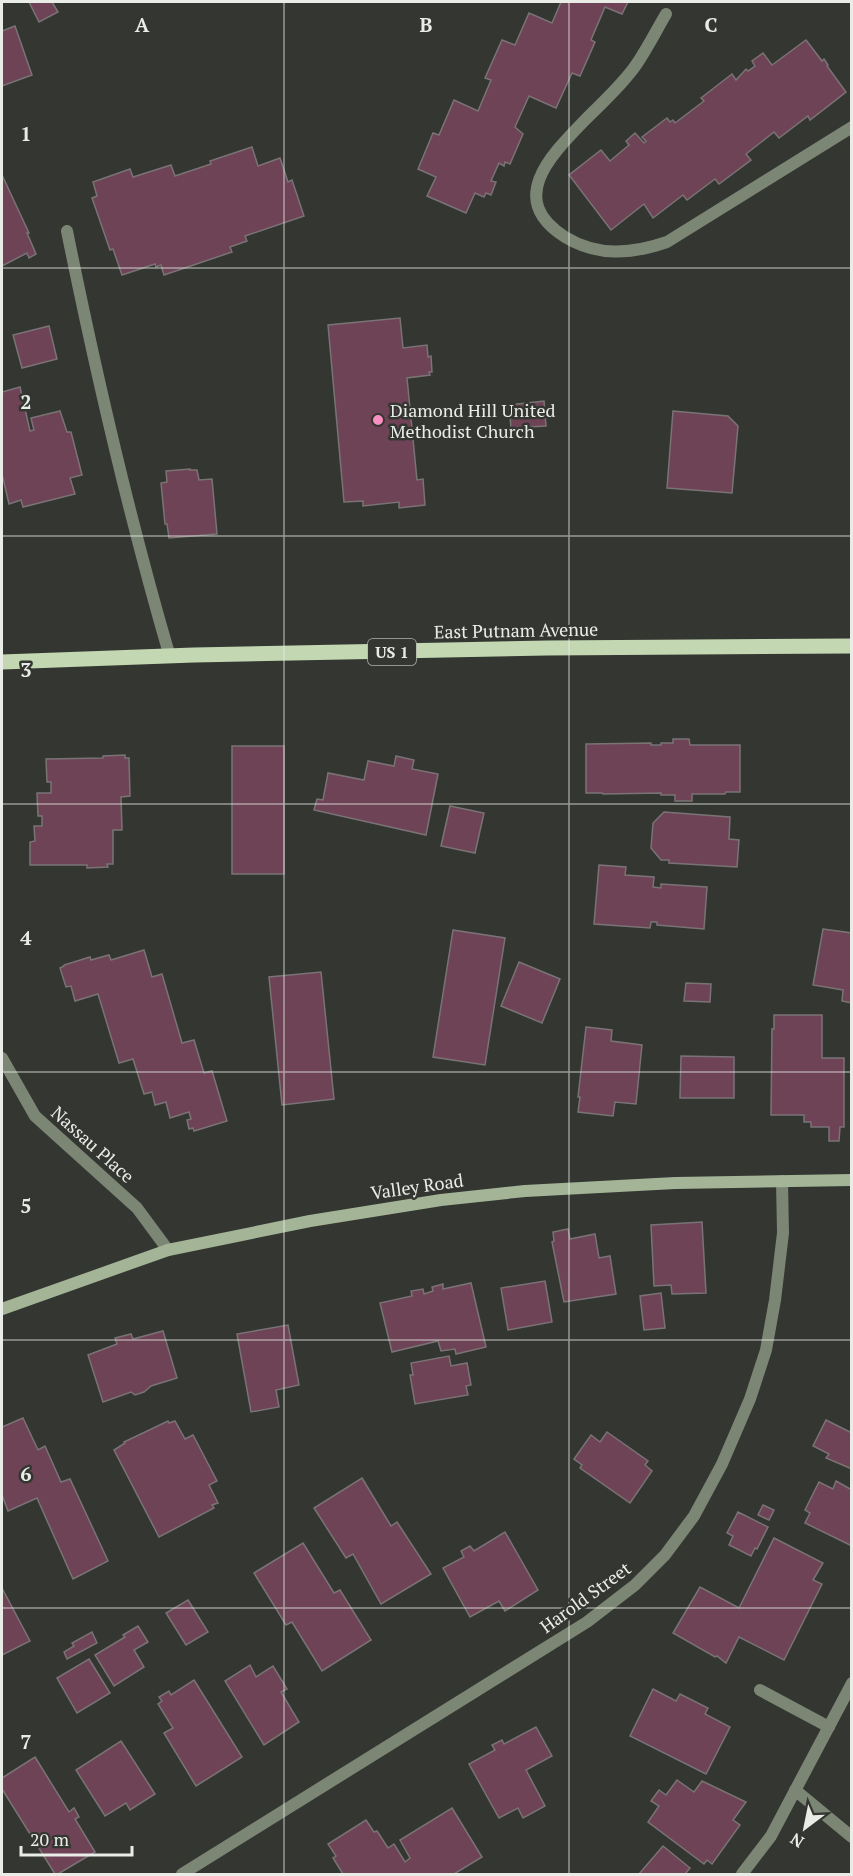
<svg xmlns="http://www.w3.org/2000/svg" width="853" height="1876" font-family="'PT Serif',serif">
<style>
.building{fill:#6e4356;stroke:#7a7376;stroke-width:1.5}
.lines{fill:none;stroke-linecap:round;stroke-linejoin:round}
.lane{stroke:#7c8674;stroke-width:12}
.street{stroke:#7c8674;stroke-width:12}
.secondary{stroke:#a4b497;stroke-width:12}
.primary{stroke:#c3d7b2;stroke-width:15}
.grid{fill:none;stroke:#eaece8;stroke-width:1.5;stroke-opacity:0.55}
.poi-dot{fill:#fc8fc2;stroke:#343631;stroke-width:2}
.labels{text-anchor:middle;dominant-baseline:central;stroke-width:5;stroke-linejoin:round;paint-order:stroke}
.shield{fill:#343631;stroke:#b3b5b1;stroke-width:1.5}
.shield-label{font-size:16px;font-weight:bold;fill:#eaece8}
.poi-label{font-size:18px;fill:#eaece8;stroke:#343631;text-anchor:start}
.street-label{font-size:18px;fill:#eaece8;stroke:#343631}
.grid-label{font-size:20px;text-anchor:middle;font-weight:bold;fill:#eaece8;stroke:#343631;stroke-width:5;stroke-linejoin:round;paint-order:stroke}
</style>
<rect width="100%" height="100%" fill="#343631"/>
<g class="building">
<polygon points="29,2 52,2 58,12 39,22"/>
<polygon points="561,2 628,2 622,14 605,7 591,40 595,42 580,76 572,73 556,108 529,96 515,127 523,134 510,164 505,162 504,166 499,163 491,181 496,182 491,195 486,193 484,197 475,193 466,213 427,196 436,177 418,169 433,133 439,135 454,100 478,111 491,80 485,78 502,40 515,45 529,13 552,23"/>
<polygon points="15,26 32,75 2,86 2,31"/>
<polygon points="806,40 822,61 824,59 828,65 827,66 846,92 810,120 808,116 779,138 774,132 746,154 751,160 719,184 715,179 687,200 683,195 653,218 644,204 611,230 569,175 601,150 610,161 629,145 626,141 635,133 644,143 646,141 642,137 667,118 670,122 673,120 675,123 704,101 701,98 732,74 736,80 746,69 748,71 755,66 752,61 763,53 772,65"/>
<polygon points="252,147 258,166 280,158 288,182 292,180 304,216 245,236 247,241 230,247 232,252 164,275 161,265 156,267 155,264 122,275 113,249 110,250 92,198 97,196 93,182 130,169 133,177 171,165 175,176 211,164 210,161"/>
<polygon points="2,175 29,233 27,233 36,254 29,258 27,253 2,266"/>
<polygon points="400,318 403,348 427,345 428,357 431,356 432,372 429,372 430,375 407,378 417,480 423,479 425,505 399,508 399,502 363,506 363,501 344,502 328,325"/>
<polygon points="49,326 57,359 22,368 13,335"/>
<polygon points="20,387 30,431 34,430 31,418 60,411 67,432 71,432 82,475 70,478 75,494 23,507 21,500 9,504 2,474 2,392"/>
<polygon points="544,401 546,426 511,428 509,405"/>
<polygon points="673,411 728,416 738,426 732,493 667,488"/>
<polygon points="190,469 190,470 197,470 199,480 212,479 217,534 169,538 167,524 165,524 161,483 167,482 166,471"/>
<polygon points="673,739 689,739 690,745 740,745 740,792 726,792 725,794 692,794 692,801 675,801 675,795 661,795 661,793 603,794 602,793 586,793 586,744 651,743 651,745 661,745 661,743 673,743"/>
<rect x="232" y="746" width="52" height="128"/>
<polygon points="125,755 125,758 129,758 130,796 121,797 122,830 113,830 113,864 107,864 108,867 87,868 87,865 30,865 30,842 35,841 34,826 42,826 42,816 38,816 37,793 51,793 51,782 47,782 46,759 103,758 103,756"/>
<polygon points="396,756 414,760 412,769 438,774 426,835 314,810 317,799 323,800 328,773 364,780 368,761 394,766"/>
<polygon points="450,806 484,813 475,853 441,846"/>
<polygon points="664,812 730,817 729,839 739,840 737,867 669,863 669,860 661,860 651,848 653,823"/>
<polygon points="599,865 626,867 625,875 654,877 653,887 661,888 661,884 707,887 704,929 657,925 657,922 651,922 650,928 594,924"/>
<polygon points="823,929 852,933 852,1003 842,1001 843,990 813,985"/>
<polygon points="453,930 505,938 485,1065 433,1057"/>
<polygon points="144,950 152,977 162,974 182,1043 194,1040 204,1073 212,1071 227,1121 194,1131 193,1128 189,1129 187,1120 191,1119 189,1112 170,1118 166,1102 155,1105 152,1092 144,1094 133,1059 119,1063 98,994 75,1001 71,986 66,987 60,968 64,966 64,965 90,957 91,960 109,955 111,960"/>
<polygon points="519,962 560,979 542,1023 501,1006"/>
<polygon points="321,972 334,1099 282,1105 269,977"/>
<polygon points="686,983 711,984 710,1002 684,1001"/>
<polygon points="774,1015 822,1015 822,1058 844,1058 844,1127 840,1127 839,1141 829,1141 829,1127 811,1127 811,1122 804,1122 804,1115 771,1115 772,1029 774,1029"/>
<polygon points="586,1027 612,1030 611,1041 642,1045 636,1104 615,1102 613,1116 578,1112 580,1097 578,1097"/>
<polygon points="681,1056 734,1057 734,1098 680,1098"/>
<polygon points="702,1222 706,1293 672,1294 671,1285 654,1286 651,1225"/>
<polygon points="568,1229 570,1239 595,1234 599,1258 610,1256 616,1294 564,1302 552,1242 554,1241 553,1232"/>
<polygon points="545,1281 552,1322 508,1330 501,1288"/>
<polygon points="471,1283 486,1347 456,1354 455,1349 441,1351 438,1341 392,1352 380,1303 412,1296 411,1291 423,1289 424,1294 433,1291 432,1287 443,1284 443,1289"/>
<polygon points="661,1293 665,1328 644,1330 640,1296"/>
<polygon points="288,1325 299,1385 276,1390 279,1407 251,1412 237,1334"/>
<polygon points="163,1331 177,1378 151,1386 144,1392 135,1395 131,1392 103,1402 88,1355 117,1344 115,1338 131,1334 133,1339"/>
<polygon points="449,1356 451,1366 467,1363 471,1385 466,1386 468,1395 415,1404 410,1375 413,1375 411,1363"/>
<polygon points="23,1418 38,1450 45,1446 61,1482 70,1479 108,1561 73,1579 37,1498 8,1511 2,1495 2,1427"/>
<polygon points="826,1420 852,1433 852,1469 826,1458 829,1454 813,1446"/>
<polygon points="168,1421 169,1423 175,1421 185,1439 193,1435 217,1481 209,1485 218,1503 212,1505 214,1508 159,1537 114,1450 125,1443 124,1442"/>
<polygon points="607,1432 648,1461 645,1465 652,1471 630,1503 580,1468 582,1465 574,1459 591,1435 600,1442"/>
<polygon points="362,1478 391,1526 397,1522 431,1574 381,1604 353,1554 346,1558 314,1508"/>
<polygon points="836,1481 852,1490 852,1546 805,1523 810,1513 805,1510 819,1482 833,1489"/>
<polygon points="763,1505 774,1510 769,1520 758,1515"/>
<polygon points="738,1512 768,1527 757,1549 755,1548 751,1556 729,1545 733,1536 727,1533"/>
<polygon points="505,1532 538,1590 505,1611 499,1601 470,1617 443,1568 464,1557 461,1551 470,1546 474,1551"/>
<polygon points="774,1538 823,1563 813,1580 822,1584 784,1660 739,1637 726,1663 717,1656 715,1657 673,1633 700,1587 739,1608"/>
<polygon points="303,1543 334,1593 340,1590 371,1640 322,1671 292,1622 286,1625 254,1573"/>
<polygon points="3,1590 30,1641 2,1655 2,1591"/>
<polygon points="188,1600 208,1632 186,1645 166,1613"/>
<polygon points="138,1626 148,1642 134,1650 144,1667 114,1686 95,1655 125,1637 123,1635"/>
<polygon points="92,1632 97,1643 67,1659 64,1652 74,1646 72,1643"/>
<polygon points="89,1659 110,1693 77,1713 57,1678"/>
<polygon points="250,1665 256,1677 273,1666 287,1689 281,1692 299,1722 264,1745 225,1681"/>
<polygon points="194,1680 242,1757 196,1786 164,1733 173,1728 158,1704 162,1701 159,1697 169,1691 171,1695"/>
<polygon points="653,1689 676,1701 680,1694 708,1708 705,1714 730,1727 706,1774 630,1736"/>
<polygon points="536,1727 552,1756 526,1770 545,1806 523,1818 518,1808 499,1818 469,1764 495,1750 492,1745 502,1740 504,1744"/>
<polygon points="121,1741 155,1794 130,1810 126,1803 105,1816 76,1770"/>
<polygon points="35,1757 69,1812 74,1808 79,1817 75,1819 95,1852 58,1874 55,1874 2,1789 2,1778"/>
<polygon points="677,1780 694,1792 702,1781 746,1802 733,1820 740,1825 712,1864 707,1860 704,1864 648,1822 659,1806 651,1801 659,1790 666,1795"/>
<polygon points="452,1808 482,1857 454,1874 343,1874 333,1858 336,1856 328,1844 366,1820 374,1832 377,1831 388,1848 394,1844 405,1862 410,1858 400,1840"/>
<polygon points="663,1846 690,1868 685,1874 639,1874"/>
</g>
<g class="lines">
<g class="lane">
<path d="M 666,14 C 656,31 647,49 636,65 C 622,85 603,102 586,119 C 552,154 505,199 565,237 C 598,257 632,254 667,242 L 852,127"/>
<path d="M 67,231 C 96,374 129,517 170,657"/>
<polyline points="760,1690 829,1727"/>
</g>
<g class="street">
<polyline points="2,1058 35,1116 137,1208 168,1250"/>
<polyline points="795,1790 852,1837"/>
<polyline points="182,1874 587,1622 635,1585 665,1555 694,1516 722,1464 750,1399 766,1350 775,1300 783,1233 782,1181"/>
<polyline points="742,1874 771,1836 852,1683"/>
</g>
<polyline class="secondary" points="2,1309 168,1250 310,1221 441,1200 525,1191 675,1183 852,1180"/>
<polyline class="primary" points="2,662 194,655 547,648 852,646"/>
</g>
<path class="grid" d="M 284,2 L 284,1874M 569,2 L 569,1874M 2,268 L 852,268M 2,536 L 852,536M 2,804 L 852,804M 2,1072 L 852,1072M 2,1340 L 852,1340M 2,1608 L 852,1608"/>
<circle class="poi-dot" cx="378" cy="420" r="6"/>
<g class="labels">
<rect class="shield" x="368" y="639" width="48" height="26" rx="4.5"/>
<g class="shield-label">
<text x="392" y="652">US 1</text>
</g>
<g class="poi-label">
<text x="390" y="410">Diamond Hill United<tspan x="390" dy="21">Methodist Church</tspan></text>
</g>
<g class="street-label">
<text transform="translate(516 630) rotate(-1)">East Putnam Avenue</text>
<text transform="translate(93 1144) rotate(42)">Nassau Place</text>
<text transform="translate(417 1186) rotate(-8)">Valley Road</text>
<text transform="translate(585 1597) rotate(-36)">Harold Street</text>
</g>
</g>
<g class="grid-label">
<text x="142" y="32">A</text>
<text x="426" y="32">B</text>
<text x="711" y="32">C</text>
<text x="26" y="141">1</text>
<text x="26" y="409">2</text>
<text x="26" y="677">3</text>
<text x="26" y="945">4</text>
<text x="26" y="1213">5</text>
<text x="26" y="1481">6</text>
<text x="26" y="1749">7</text>
</g>
<rect width="853" height="1876" fill="none" stroke="#eaece8" stroke-width="6"/>
<g transform="translate(805 1828) rotate(212)" stroke="#343631" stroke-width="4.5" paint-order="stroke">
<path d="M0-4.5L10 22L0 15L-10 22Z" fill="#eaece8"/>
<text y="-9" font-size="16" font-weight="bold" text-anchor="middle" fill="#eaece8">N</text>
</g>
<path d="M21 1846v9h111v-9" fill="none" stroke="#eaece8" stroke-width="3"/>
<text x="30" y="1846" font-size="18" fill="#eaece8" stroke="#343631" stroke-width="4.5" paint-order="stroke">20 m</text>
</svg>
